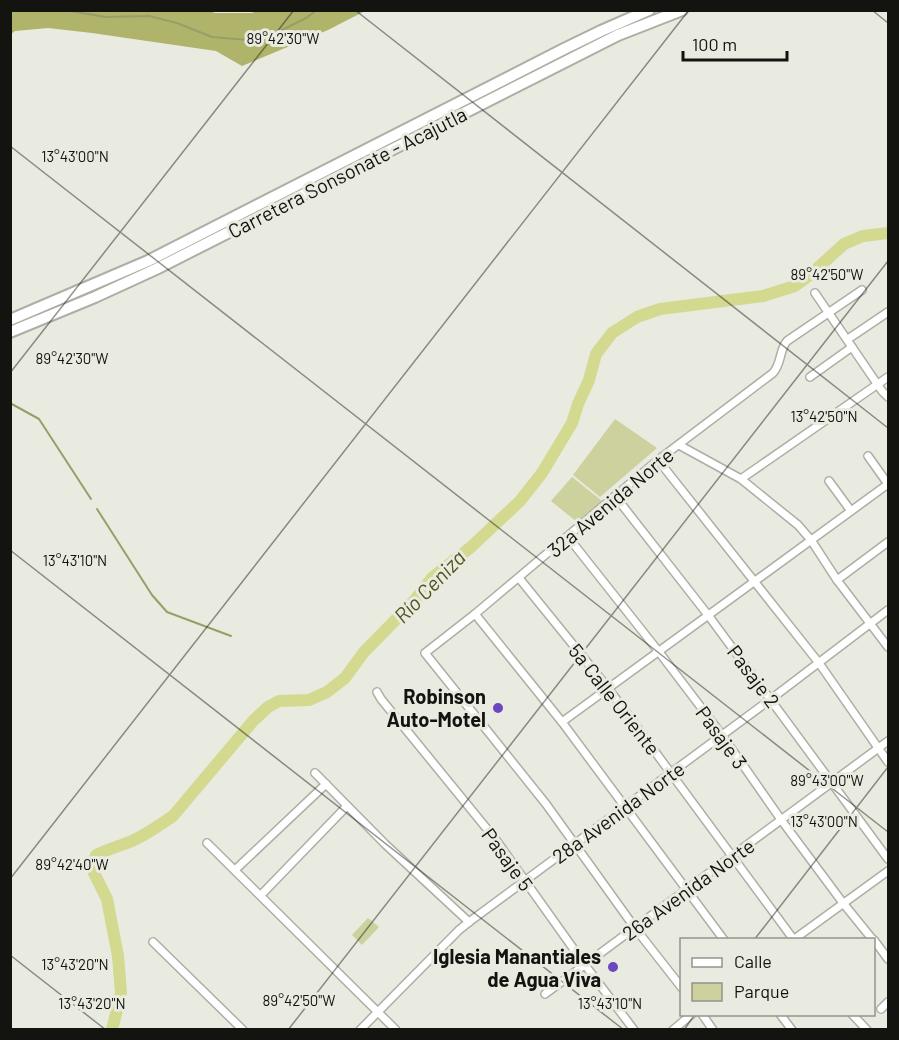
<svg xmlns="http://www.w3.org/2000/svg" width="899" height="1040" font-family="Barlow,sans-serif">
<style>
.green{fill:#cdd19e}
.forest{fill:#afb46a}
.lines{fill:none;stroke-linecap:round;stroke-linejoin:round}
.stream{stroke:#999e68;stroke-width:2}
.river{stroke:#d3d98e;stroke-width:12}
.minor-casing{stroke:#adaea5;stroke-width:10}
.highway-casing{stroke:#adaea5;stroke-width:14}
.minor{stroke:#fff;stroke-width:7}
.highway{stroke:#fff;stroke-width:10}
.ticks{fill:none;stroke:#131410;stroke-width:1.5;stroke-opacity:0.45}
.poi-dot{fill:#6c46be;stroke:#e9eae0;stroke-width:2}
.labels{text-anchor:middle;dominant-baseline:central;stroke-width:6;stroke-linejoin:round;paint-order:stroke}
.street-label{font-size:20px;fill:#131410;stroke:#e9eae0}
.poi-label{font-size:20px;font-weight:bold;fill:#131410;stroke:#e9eae0;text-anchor:end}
.water-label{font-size:21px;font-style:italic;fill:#52551e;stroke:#e9eae0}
.ticks-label{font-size:15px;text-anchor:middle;fill:#131410;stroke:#e9eae0;stroke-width:6;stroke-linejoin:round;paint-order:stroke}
</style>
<rect width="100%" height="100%" fill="#e9eae0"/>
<g class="green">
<polygon points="615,419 657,448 600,497 573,475"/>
<polygon points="572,477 602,501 577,522 551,501"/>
<polygon points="368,918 379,927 362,945 352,935"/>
</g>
<polygon class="forest" points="210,11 215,13 252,13 258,10 365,11 328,30 242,66 216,51 92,33 48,28 15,31 11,34 11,11"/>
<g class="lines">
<g class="stream">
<polyline points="64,10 106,17 149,16 177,23 212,37 248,40 276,33 306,18 317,10"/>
<polyline points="10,403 39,419 91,499"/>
<polyline points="97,509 152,595 167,612 231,636"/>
</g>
<path class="river" d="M 112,1030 L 121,993 L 118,956 L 107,899 L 94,873 L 94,862 L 96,855 C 108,849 120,846 132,841 C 147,834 160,825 173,816 L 253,721 L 268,707 L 279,701 L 309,700 L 327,692 L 345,678 L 364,652 L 414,601 L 432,578 L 471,547 L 520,501 L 542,473 L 572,423 L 578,404 L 589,380 L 596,354 L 612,333 L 637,317 L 660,309 L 763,296 L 795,286 L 810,275 L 844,244 L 863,236 L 888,233"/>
<g class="minor-casing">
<g id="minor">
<polyline points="815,293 882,391 888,397"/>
<polyline points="848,339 888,312"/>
<polyline points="810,377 852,347"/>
<polyline points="679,445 741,479 798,525 811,540 837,580 888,647"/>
<polyline points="868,456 888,484"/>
<polyline points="658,460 819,663 888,762"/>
<polyline points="741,479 888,377"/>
<polyline points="829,481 851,511"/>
<polyline points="615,496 708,615 888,859"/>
<polyline points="568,537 659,652 722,735 782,821 843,903 873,940"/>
<polyline points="519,578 608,688 794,940"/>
<polyline points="837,580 888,542"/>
<polyline points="475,614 562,722 724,940"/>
<polyline points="377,692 381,699 496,840 585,965 634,1030"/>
<polyline points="562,722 888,484"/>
<polyline points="315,773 385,844 469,922"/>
<polyline points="207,843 396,1030"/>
<polyline points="235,870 326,784"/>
<polyline points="261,895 347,806"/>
<polyline points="793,940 888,871"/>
<polyline points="874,940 888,959"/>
<polyline points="153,942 243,1030"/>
<path d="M 682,988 L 635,928 L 546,804 L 425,653 L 475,614 L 658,460 L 773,373 C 782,363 779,350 787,341 L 862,290"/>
<polyline points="545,994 888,741"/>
<polyline points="881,1009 888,1002"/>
<polyline points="702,1014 713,1030"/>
<polyline points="780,1014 792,1030"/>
<polyline points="852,1014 867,1030"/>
<polyline points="360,1030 459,930 469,922 771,699 888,610"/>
<polyline points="673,1030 692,1014"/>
</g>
</g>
<g class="highway-casing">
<g id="highway">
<polyline points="10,320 148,261 564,49 601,31 649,10"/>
<polyline points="10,332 95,297 156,269 618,35 682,10"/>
</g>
</g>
<use href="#minor" class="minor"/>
<use href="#highway" class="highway"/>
</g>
<path class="ticks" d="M 355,10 L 888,428M 872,10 L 888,23M 10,146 L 888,832M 10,373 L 294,10M 10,550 L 624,1030M 10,879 L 689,10M 754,940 L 888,767M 10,955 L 106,1030M 288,1030 L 888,261M 684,1030 L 695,1014"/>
<g class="poi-dot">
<circle cx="498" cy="708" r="6"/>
<circle cx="613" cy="967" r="6"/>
</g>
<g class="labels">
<g class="street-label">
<text transform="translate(347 172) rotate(-27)">Carretera Sonsonate - Acajutla</text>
<text transform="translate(610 502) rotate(-40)">32a Avenida Norte</text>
<text transform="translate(754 676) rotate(53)">Pasaje 2</text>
<text transform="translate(615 699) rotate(52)">5a Calle Oriente</text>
<text transform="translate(722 737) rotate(54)">Pasaje 3</text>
<text transform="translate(618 812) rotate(-36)">28a Avenida Norte</text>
<text transform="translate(508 859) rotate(54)">Pasaje 5</text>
<text transform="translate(688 889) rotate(-36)">26a Avenida Norte</text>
</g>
<g class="poi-label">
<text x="486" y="696">Robinson<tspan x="486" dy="23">Auto-Motel</tspan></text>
<text x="601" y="956">Iglesia Manantiales<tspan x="601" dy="23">de Agua Viva</tspan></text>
</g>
<g class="water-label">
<text transform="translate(429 586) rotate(-46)">Río Ceniza</text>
</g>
</g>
<g class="ticks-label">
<text x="283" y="44">89°42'30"W</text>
<text x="75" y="162">13°43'00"N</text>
<text x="827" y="280">89°42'50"W</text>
<text x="72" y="364">89°42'30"W</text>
<text x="824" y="422">13°42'50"N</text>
<text x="75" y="566">13°43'10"N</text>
<text x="827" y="786">89°43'00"W</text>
<text x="824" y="827">13°43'00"N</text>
<text x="72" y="870">89°42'40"W</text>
<text x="75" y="970">13°43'20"N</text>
<text x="299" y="1006">89°42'50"W</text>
<text x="92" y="1009">13°43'20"N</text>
<text x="610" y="1009">13°43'10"N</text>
</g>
<rect width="899" height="1040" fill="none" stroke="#131410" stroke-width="24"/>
<rect x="680" y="938" width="195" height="78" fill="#e9eae0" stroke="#93948d" stroke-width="1.5"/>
<rect x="692" y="958" width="30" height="9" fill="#ffffff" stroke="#93948d" stroke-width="1.5"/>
<text x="734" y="968" font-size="18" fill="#131410">Calle</text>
<rect x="692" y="983" width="30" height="18" fill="#cdd19e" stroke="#93948d" stroke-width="1.5"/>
<text x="734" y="998" font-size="18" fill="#131410">Parque</text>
<path d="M683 51v9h104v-9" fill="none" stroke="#131410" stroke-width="3"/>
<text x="692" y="51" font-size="18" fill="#131410" stroke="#e9eae0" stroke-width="4.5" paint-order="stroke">100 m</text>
</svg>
